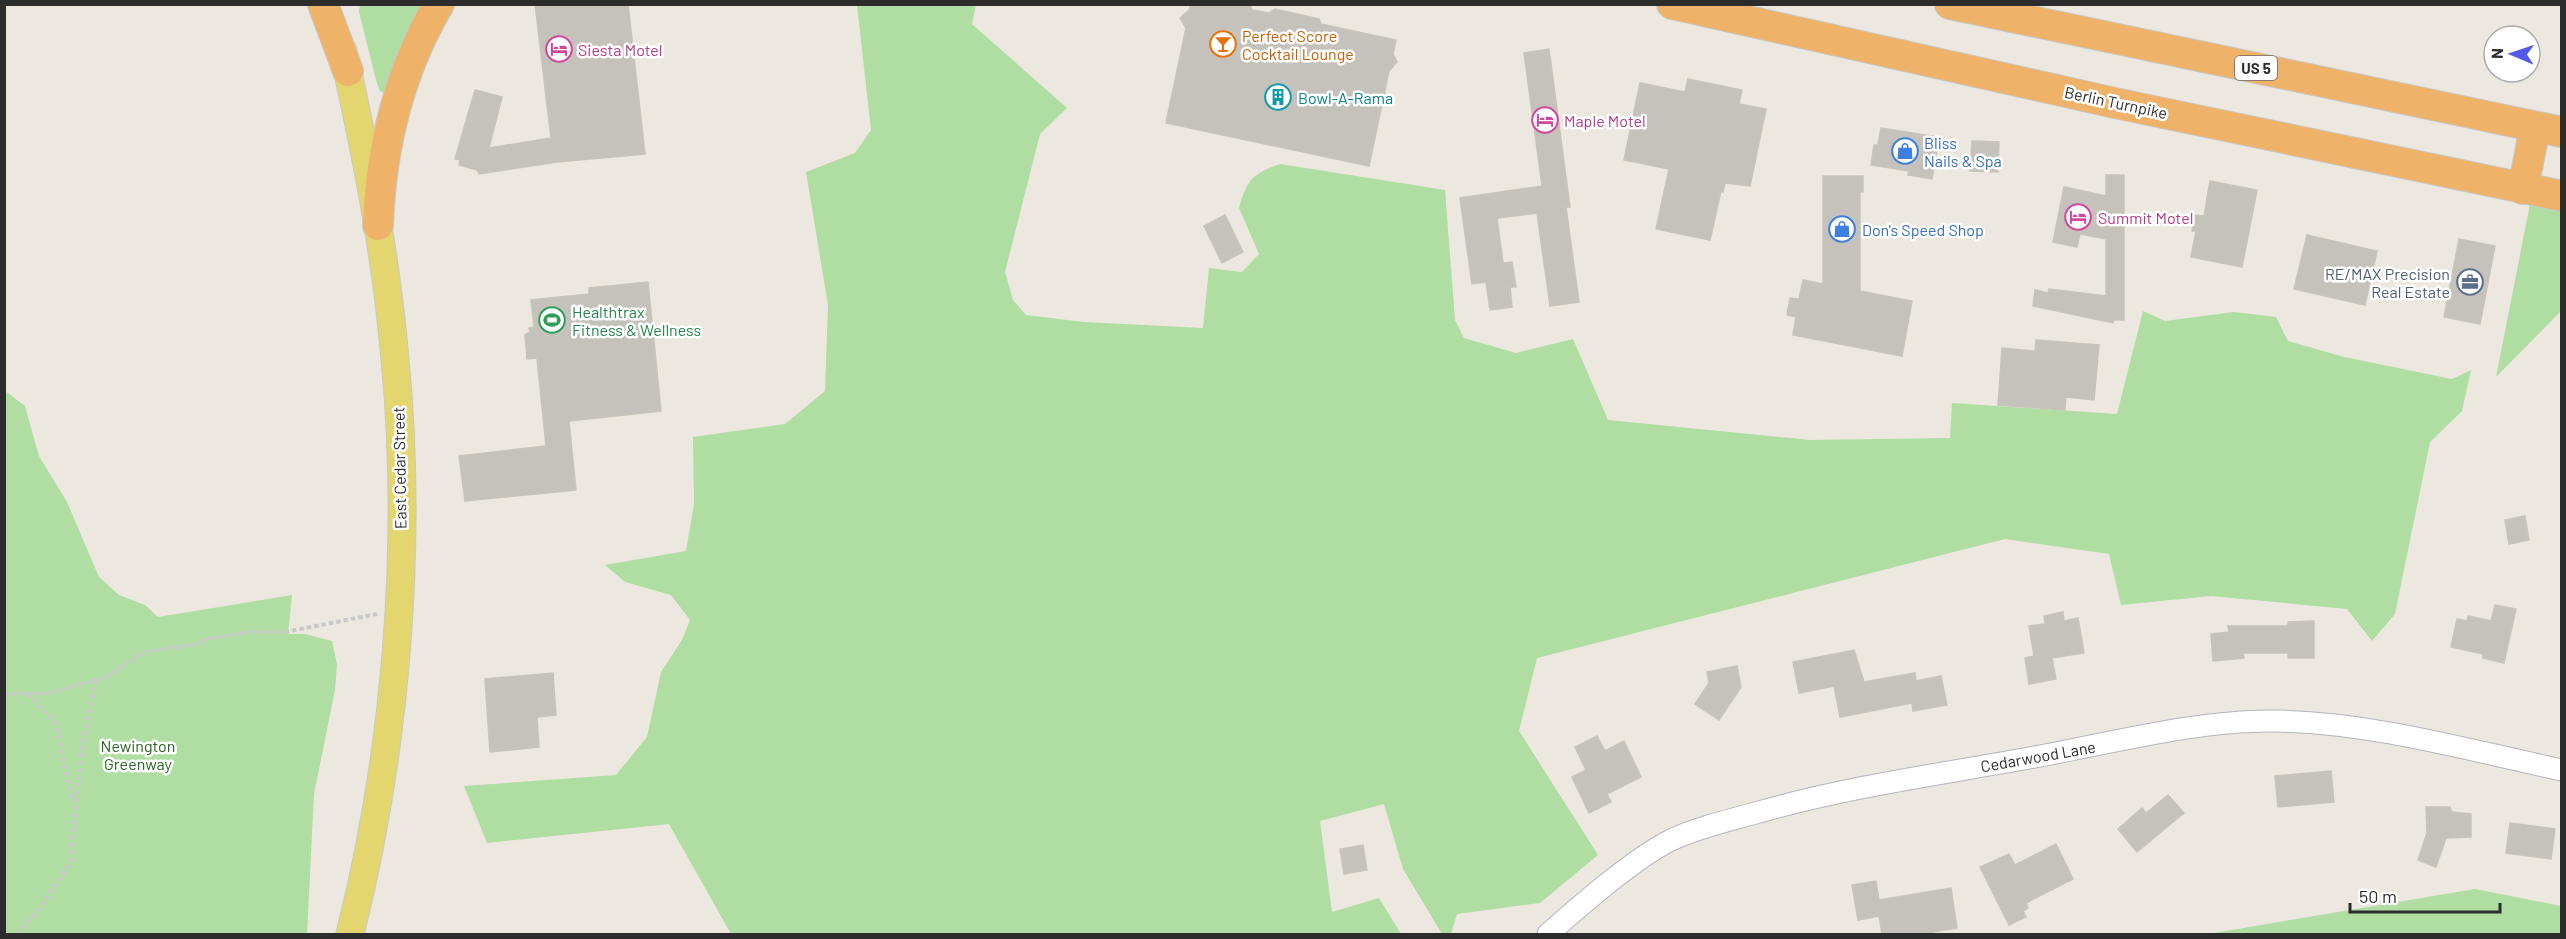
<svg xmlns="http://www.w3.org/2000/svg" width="2566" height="939" font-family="Barlow,sans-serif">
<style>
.green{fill:#afdda2}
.building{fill:#c5c2bb;stroke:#c8c4ba;stroke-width:1.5}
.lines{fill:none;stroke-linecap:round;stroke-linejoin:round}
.minor-casing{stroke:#b3b4be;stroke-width:23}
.major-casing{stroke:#c8c8c8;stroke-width:29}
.highway-casing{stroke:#c8c8c8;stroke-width:32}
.path{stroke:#c8c8c8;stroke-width:4;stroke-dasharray:4.5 3;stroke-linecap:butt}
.minor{stroke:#fff;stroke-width:21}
.major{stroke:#e3d66e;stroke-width:27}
.highway{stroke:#eeb369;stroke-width:30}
.labels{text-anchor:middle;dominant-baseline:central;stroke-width:5;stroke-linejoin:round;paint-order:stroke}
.shield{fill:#fff;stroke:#6b6b6b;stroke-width:1.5}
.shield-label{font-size:15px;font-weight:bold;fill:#2c2c2c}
.food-label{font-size:16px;fill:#c56008;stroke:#fff;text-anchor:start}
.hotel-label{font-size:16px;fill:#b23c85;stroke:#fff;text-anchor:start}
.culture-label{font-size:16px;fill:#0d838f;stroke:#fff;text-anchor:start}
.street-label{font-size:16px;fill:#2c2c2c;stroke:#fff}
.shop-label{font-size:16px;fill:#366cbe;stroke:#fff;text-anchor:start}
.service-label{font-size:16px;fill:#4e5e75;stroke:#fff;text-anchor:end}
.leisure-label{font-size:16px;fill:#27864d;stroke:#fff;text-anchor:start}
.park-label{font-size:16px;fill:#286322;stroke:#fff}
</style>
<rect width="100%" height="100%" fill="#ece8e0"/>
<g class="green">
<polygon points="360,4 430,5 386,94 380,91 376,80 359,12"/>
<path d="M 857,5 L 976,5 L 972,24 L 1067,108 L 1040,134 L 1005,272 L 1013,300 L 1026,315 L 1084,322 L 1203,328 L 1209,268 L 1242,272 L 1259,254 L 1239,208 C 1247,180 1252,174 1280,164 L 1445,190 L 1455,320 L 1464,338 L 1516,353 L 1573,339 L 1608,420 L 1811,440 L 1950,438 L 1952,403 L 2117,414 L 2143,311 L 2165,321 L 2234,312 L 2276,317 L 2288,341 L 2344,357 L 2452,379 L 2471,370 L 2462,411 L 2430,442 L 2395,614 L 2372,641 L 2347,609 L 2211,596 L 2121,605 L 2109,554 L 2005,539 L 1537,658 L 1519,731 L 1598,855 L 1540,903 L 1457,914 L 1451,934 L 1442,934 L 1403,869 L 1384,804 L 1320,821 L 1332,912 L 1379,898 L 1401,934 L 731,934 L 669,824 L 487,843 L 464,786 L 616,775 L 647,737 L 661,672 L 682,640 L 690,620 L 671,595 L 625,582 L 605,565 L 686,551 L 694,504 L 693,437 L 785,424 L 825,391 L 828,305 L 806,172 L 855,153 L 871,130 Z"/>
<polygon points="2530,204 2561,211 2561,311 2496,377"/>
<polygon points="4,390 25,406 39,456 67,502 99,577 119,595 145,605 158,617 292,595 288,634 305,634 332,641 337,664 335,690 314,794 307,934 5,934"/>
<polygon points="2475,889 2561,906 2561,934 2208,934"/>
</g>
<g class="building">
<polygon points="535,4 628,4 645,154 557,162 479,174 477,170 459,165 460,160 455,159 475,90 502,97 489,148 551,138"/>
<polygon points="1191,4 1250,4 1252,10 1269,13 1275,9 1319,19 1321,24 1396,40 1393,54 1397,62 1389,71 1369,166 1166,123 1186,28 1180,18 1189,10"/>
<polygon points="1549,49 1570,207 1566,207 1579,302 1550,306 1537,213 1497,218 1503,263 1512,262 1516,287 1510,287 1512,307 1490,310 1486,282 1472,284 1460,198 1542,186 1524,53"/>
<polygon points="1688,79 1742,90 1739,104 1766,109 1750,186 1725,183 1723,192 1721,191 1710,240 1656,229 1669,169 1624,160 1640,83 1685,92"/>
<polygon points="1881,128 1939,137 1932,179 1908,175 1909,171 1871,165 1874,145 1878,145"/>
<polygon points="1972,141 1999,142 1998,172 1970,171"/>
<polygon points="2106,175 2124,175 2124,320 2114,320 2113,323 2033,306 2035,290 2048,293 2049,289 2106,296 2106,239 2080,234 2077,247 2053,242 2064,187 2106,196"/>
<polygon points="1823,176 1863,176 1863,192 1860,192 1860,291 1912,301 1902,356 1793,335 1796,317 1787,315 1790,298 1799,299 1803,280 1823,284"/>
<polygon points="2210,181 2257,190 2242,267 2191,257 2196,231 2192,231 2195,215 2204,216"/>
<polygon points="1225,215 1243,252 1222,263 1204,226"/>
<polygon points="2307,235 2377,251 2365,305 2294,289"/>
<polygon points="2459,239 2495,246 2480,324 2444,317"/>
<polygon points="648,282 661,411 569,421 576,490 465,501 459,456 546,446 537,358 527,359 525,335 530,332 529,328 534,327 531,300 589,294 589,288"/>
<polygon points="2036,340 2099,345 2094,400 2066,397 2065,410 1998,405 2002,348 2035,351"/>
<polygon points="2525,516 2529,540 2509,544 2505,520"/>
<polygon points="2495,605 2516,609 2504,663 2483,658 2483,654 2451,647 2457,619 2467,621 2468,616 2491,621"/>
<polygon points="2063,612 2064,621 2078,618 2084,653 2052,658 2056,679 2029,684 2025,658 2034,656 2029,626 2045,624 2044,616"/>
<polygon points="2314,621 2314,658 2288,658 2288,653 2243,653 2244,658 2213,661 2211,634 2229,632 2228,626 2288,626 2288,622"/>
<polygon points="1854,650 1864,682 1915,673 1916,681 1941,676 1947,705 1913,711 1912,703 1840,717 1834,686 1799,693 1793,662"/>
<polygon points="1737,666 1741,687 1719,720 1695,704 1709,683 1707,672"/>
<polygon points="553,673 556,715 537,717 539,747 490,752 485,679"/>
<polygon points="1597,736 1605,751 1624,741 1641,777 1607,794 1611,802 1589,813 1572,777 1586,770 1575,747"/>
<polygon points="2331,771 2334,802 2278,807 2275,776"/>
<polygon points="2168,795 2184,813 2137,852 2118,829 2142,808 2146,813"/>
<polygon points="2426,807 2450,807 2452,812 2471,814 2471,837 2446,838 2436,867 2418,860 2427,833"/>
<polygon points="2510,823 2555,829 2551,859 2506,853"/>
<polygon points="2056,844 2073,879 2026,903 2028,908 2023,911 2026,917 2009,925 1980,867 2009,854 2015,865"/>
<polygon points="1363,845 1367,870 1344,874 1340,849"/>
<polygon points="1876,881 1879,900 1951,888 1957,928 1922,934 1882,934 1879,916 1858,920 1852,885"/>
</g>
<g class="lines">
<g class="minor-casing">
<path id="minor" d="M 1548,934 C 1581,905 1632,860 1671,840 C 1696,828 1726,821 1752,814 C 1841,788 1934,775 2024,759 C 2103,745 2199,719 2278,721 C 2373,723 2468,750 2562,770"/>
</g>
<g class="major-casing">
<path id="major" d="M 343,51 C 366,153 386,255 395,359 C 413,546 396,752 350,934"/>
</g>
<g class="highway-casing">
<g id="highway">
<polyline points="323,4 348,71"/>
<polyline points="1672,4 2115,103 2562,196"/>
<polyline points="1950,4 2562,132"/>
<polyline points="2523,189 2535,127"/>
<path d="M 378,225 C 381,146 399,72 439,4"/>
</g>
</g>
<g class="path">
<polyline points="4,694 48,693 104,678 144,652 192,645 212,638 251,632 285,632 377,614"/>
<polyline points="28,694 55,722 73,802"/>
<polyline points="17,934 36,913 70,864 82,747 96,680"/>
</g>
<use href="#minor" class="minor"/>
<use href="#major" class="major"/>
<use href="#highway" class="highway"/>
</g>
<defs>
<g id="bar-ring" transform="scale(1.35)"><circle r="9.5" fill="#fff" stroke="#e8710a" stroke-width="1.5"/><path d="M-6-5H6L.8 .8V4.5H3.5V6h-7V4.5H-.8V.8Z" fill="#e8710a"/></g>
<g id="hotel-ring" transform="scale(1.35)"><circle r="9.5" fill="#fff" stroke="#d1479c" stroke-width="1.5"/><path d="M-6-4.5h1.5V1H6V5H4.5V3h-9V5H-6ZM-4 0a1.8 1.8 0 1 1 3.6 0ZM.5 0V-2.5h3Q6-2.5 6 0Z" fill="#d1479c"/></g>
<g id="building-ring" transform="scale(1.35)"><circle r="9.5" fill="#fff" stroke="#0f9aa8" stroke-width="1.5"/><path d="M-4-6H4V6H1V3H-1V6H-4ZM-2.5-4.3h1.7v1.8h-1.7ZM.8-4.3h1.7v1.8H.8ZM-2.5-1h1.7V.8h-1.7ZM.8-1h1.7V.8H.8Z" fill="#0f9aa8"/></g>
<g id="shop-ring" transform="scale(1.35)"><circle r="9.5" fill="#fff" stroke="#3f7fe0" stroke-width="1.5"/><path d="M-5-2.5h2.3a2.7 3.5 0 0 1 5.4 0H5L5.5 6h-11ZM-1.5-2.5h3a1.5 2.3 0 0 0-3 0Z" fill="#3f7fe0"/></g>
<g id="office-ring" transform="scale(1.35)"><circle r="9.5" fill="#fff" stroke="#5c6f8a" stroke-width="1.5"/><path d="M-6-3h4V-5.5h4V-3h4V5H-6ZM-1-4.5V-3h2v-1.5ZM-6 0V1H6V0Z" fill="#5c6f8a"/></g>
<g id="stadium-ring" transform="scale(1.35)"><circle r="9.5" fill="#fff" stroke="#2e9e5b" stroke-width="1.5"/><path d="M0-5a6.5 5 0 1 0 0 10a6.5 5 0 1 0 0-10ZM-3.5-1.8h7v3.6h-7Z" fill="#2e9e5b"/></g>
</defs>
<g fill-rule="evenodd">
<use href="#bar-ring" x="1223" y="44"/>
<use href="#hotel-ring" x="559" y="49"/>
<use href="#building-ring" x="1278" y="97"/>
<use href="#hotel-ring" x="1545" y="120"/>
<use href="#shop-ring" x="1905" y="151"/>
<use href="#hotel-ring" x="2078" y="217"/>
<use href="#shop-ring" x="1842" y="229"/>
<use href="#office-ring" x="2470" y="282"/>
<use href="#stadium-ring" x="552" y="320"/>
</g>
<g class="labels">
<rect class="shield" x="2235" y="56" width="42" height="24" rx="4.5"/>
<g class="shield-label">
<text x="2256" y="68">US 5</text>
</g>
<g class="food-label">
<text x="1242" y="35">Perfect Score<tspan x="1242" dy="18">Cocktail Lounge</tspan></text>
</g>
<g class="hotel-label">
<text x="578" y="49">Siesta Motel</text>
<text x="1564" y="120">Maple Motel</text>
<text x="2098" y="217">Summit Motel</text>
</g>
<g class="culture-label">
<text x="1298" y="97">Bowl-A-Rama</text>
</g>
<g class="street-label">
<text transform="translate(2116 102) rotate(12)">Berlin Turnpike</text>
<text transform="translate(399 468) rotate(-91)">East Cedar Street</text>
<text transform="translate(2038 756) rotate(-10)">Cedarwood Lane</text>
</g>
<g class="shop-label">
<text x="1924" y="142">Bliss<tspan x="1924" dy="18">Nails &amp; Spa</tspan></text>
<text x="1862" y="229">Don's Speed Shop</text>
</g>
<g class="service-label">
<text x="2450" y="273">RE/MAX Precision<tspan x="2450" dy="18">Real Estate</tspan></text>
</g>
<g class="leisure-label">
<text x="572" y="311">Healthtrax<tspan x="572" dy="18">Fitness &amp; Wellness</tspan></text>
</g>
<g class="park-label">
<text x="138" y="745">Newington<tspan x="138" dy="18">Greenway</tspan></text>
</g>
</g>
<rect width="2566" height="939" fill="none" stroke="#2c2c2c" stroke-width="12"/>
<g transform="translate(2512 54) rotate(272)"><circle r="28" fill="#ffffff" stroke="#ababab" stroke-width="1.5"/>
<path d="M0-4.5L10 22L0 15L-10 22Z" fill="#515be8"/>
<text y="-9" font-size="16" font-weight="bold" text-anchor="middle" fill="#2c2c2c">N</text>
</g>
<path d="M2350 903v9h150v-9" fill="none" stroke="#2c2c2c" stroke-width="3"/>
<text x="2359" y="903" font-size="18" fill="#2c2c2c" stroke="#ffffff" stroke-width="4.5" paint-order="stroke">50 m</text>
</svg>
